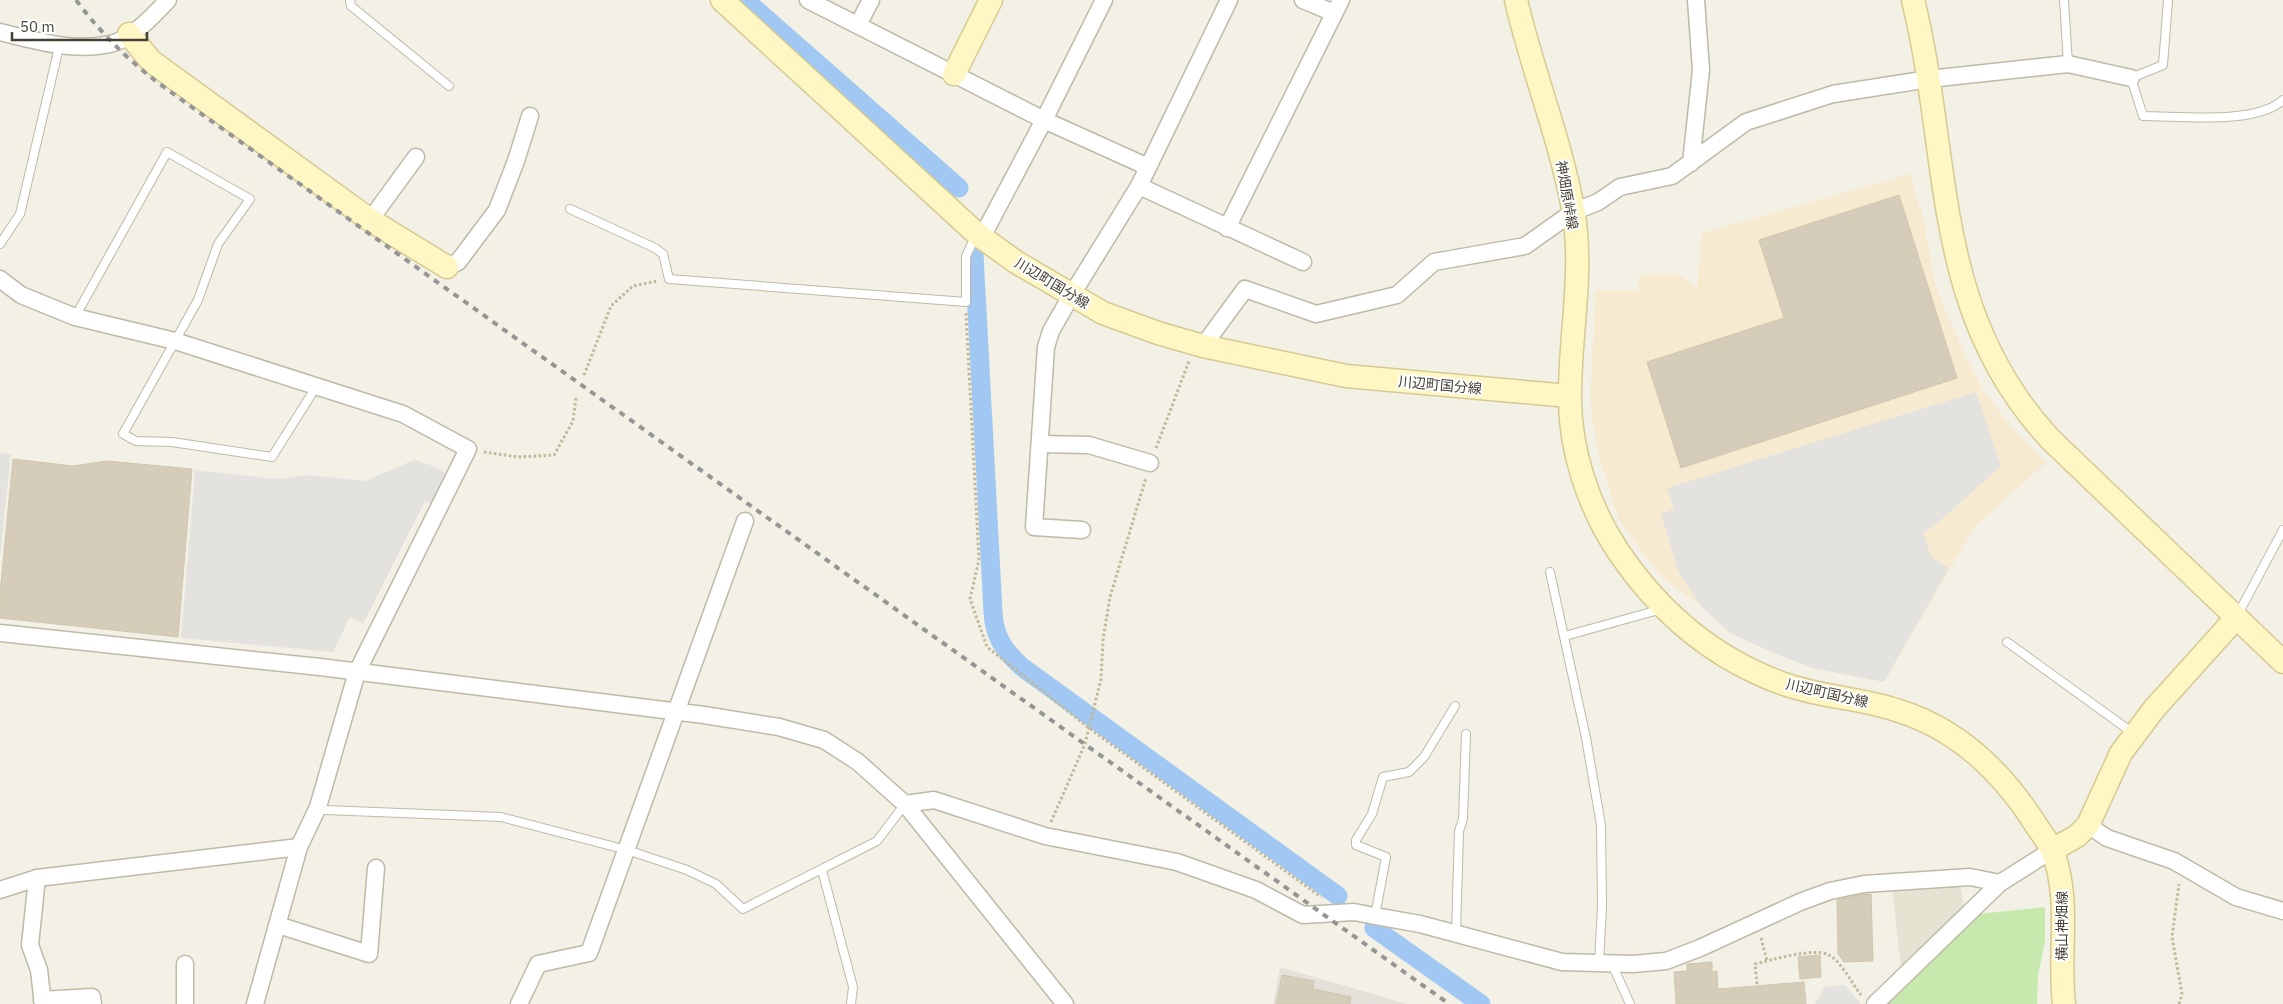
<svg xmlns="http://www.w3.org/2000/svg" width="2283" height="1004" font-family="'IBM Plex Sans','Noto Sans JP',sans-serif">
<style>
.residential{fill:#e7e3d3}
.commercial{fill:#f6ead0}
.industrial{fill:#e5e1da}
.green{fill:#c7e9ad}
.parking{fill:#e4e2de}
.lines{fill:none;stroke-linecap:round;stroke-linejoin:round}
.canal{stroke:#a0c8f2;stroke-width:19}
.building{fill:#d5cdba;stroke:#d0c6ae}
.lane-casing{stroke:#bfb9a8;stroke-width:10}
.street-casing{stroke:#bfb9a8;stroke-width:19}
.secondary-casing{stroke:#d5ca94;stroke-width:25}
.path{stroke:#c1b799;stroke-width:3;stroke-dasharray:2.5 2.5;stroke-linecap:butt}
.lane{stroke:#fff;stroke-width:8}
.street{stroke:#fff;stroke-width:16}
.secondary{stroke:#fff7c3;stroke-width:22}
.rail{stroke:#959595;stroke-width:4;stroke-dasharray:6 6;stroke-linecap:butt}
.labels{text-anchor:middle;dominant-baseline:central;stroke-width:4;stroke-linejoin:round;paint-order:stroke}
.street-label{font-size:14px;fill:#464135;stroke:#fff}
</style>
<rect width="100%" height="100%" fill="#f3f0e5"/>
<polygon class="residential" points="1959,881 1964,906 1901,967 1892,888"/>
<polygon class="commercial" points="1910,174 1924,221 1935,284 1947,315 1972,369 1983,390 2011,426 2046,463 1975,526 1884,682 1813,668 1730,633 1700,605 1665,580 1639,548 1618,518 1597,449 1590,399 1596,290 1639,290 1639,275 1679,275 1697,287 1702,233"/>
<polygon class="industrial" points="1280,967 1408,1004 1273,1004"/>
<polygon class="green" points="2045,907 2045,941 2038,975 2037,1004 1887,1004 1979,914"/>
<g class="parking">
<polygon points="1976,392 2001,466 1932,528 1923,532 1931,557 1949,568 1884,682 1813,668 1776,654 1730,633 1700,605 1679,573 1661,514 1674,509 1667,488"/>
<polygon points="0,453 11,454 0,558"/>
<polygon points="414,460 434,466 448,475 432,504 425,501 363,624 350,617 333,652 181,638 195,470 276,479 309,475 365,481"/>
<polygon points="1845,985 1861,1004 1815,1004 1825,987"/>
</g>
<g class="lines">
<g class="canal">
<polyline points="745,0 959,188"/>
<path d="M 974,254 L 993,612 C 994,636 1004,651 1022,667 L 1338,896"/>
<polyline points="1374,928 1481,1004"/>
</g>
</g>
<g class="building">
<polygon points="1899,195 1957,378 1681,468 1647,362 1784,318 1759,240"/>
<polygon points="13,459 73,466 107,461 192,469 178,637 0,618 0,593"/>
<polygon points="1864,894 1871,894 1873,961 1844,962 1838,954 1837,900"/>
<polygon points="1820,955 1821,977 1800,979 1798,957"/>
<polygon points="1712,962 1712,972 1717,971 1718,989 1804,982 1806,1004 1676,1004 1674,972 1687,971 1687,964"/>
<polygon points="1282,975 1314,981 1313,989 1351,997 1350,1004 1276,1004"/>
</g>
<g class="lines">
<g class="lane-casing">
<g id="lane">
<polyline points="350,0 351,6 449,86"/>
<polyline points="2064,0 2068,64"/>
<path d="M 2168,0 L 2163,65 L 2131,78 L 2143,116 C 2181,116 2255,125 2283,100"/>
<polyline points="570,209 655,248 663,254 669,279 966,302 966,256 976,235"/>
<polyline points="0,244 20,214 59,47"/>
<polyline points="75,317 167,152 250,199 218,244 198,300 123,434 136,441 172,442 272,457 316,387"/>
<polyline points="1550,572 1586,738 1601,825 1602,906 1599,964"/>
<polyline points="2237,616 2283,530"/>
<polyline points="1565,636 1662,609"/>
<polyline points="2007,642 2133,733"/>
<polyline points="318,807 325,810 501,817 627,850 687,870 716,884 743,909 877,841 905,804"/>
<polyline points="822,870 853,987 851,1004"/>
<polyline points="1375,916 1386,857 1356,845 1356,840 1372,814 1383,777 1409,772 1424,757 1455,706"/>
<polyline points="1456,933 1459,831 1463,819 1466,734"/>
<polyline points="1612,964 1630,1004"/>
</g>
</g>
<g class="street-casing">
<g id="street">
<polyline points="808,0 1044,120 1148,167"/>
<polyline points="1303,0 1334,13"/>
<polyline points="858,25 871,0"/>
<path d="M 0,32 C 36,41 73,52 110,44 C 131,40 154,15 168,0"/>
<polyline points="1691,163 1701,70 1696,0"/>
<polyline points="1139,186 1303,262"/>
<polyline points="370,220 416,157"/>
<polyline points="1227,228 1341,0"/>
<polyline points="982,237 1044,120 1104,0"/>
<polyline points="447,267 458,262 497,210 516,161 530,116"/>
<polyline points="0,279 21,295 75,317 175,341 403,414 468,449 357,672 318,807 299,847 255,1004"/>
<polyline points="1203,346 1245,289 1316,314 1397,295 1434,262 1525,246 1573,212 1598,202 1620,187 1672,176 1746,122 1833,94 1929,79 2068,64 2131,78"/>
<polyline points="1041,444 1089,445 1150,463"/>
<polyline points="1082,530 1034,527 1046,347 1051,331 1071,296 1139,186 1229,0"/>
<polyline points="0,633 320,667 704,715 779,727 824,740 858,762 905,804 1065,1004"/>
<polyline points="905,804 934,800 1045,836 1177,862 1256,890 1303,915 1354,912 1375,916 1420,924 1562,962 1633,964 1666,961 1700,948 1800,902 1830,891 1864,884 1970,877 2000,883"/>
<polyline points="2088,825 2107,838 2174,861 2236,897 2283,911"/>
<polyline points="37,878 30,945 39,970 43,1004"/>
<polyline points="0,890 37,878 299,847"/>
<polyline points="278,925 369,954 376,868"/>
<polyline points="185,964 185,1004"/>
<polyline points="42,1000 92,997 93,1004"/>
<polyline points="519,1004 538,964 589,953 745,521"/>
<polyline points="1875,1004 2000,883 2052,850"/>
</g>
</g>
<g class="secondary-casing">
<g id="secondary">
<polyline points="722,0 977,234 1016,262 1103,313 1158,333 1203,346 1346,376 1569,396"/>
<path d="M 1516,0 C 1532,70 1560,138 1573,209 C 1584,271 1570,332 1570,394 C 1569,448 1588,506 1618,551 C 1659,612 1714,659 1784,684 C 1820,697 1860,698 1896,710 C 1957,728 2003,773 2036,825 C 2042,834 2049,843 2053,852 C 2071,901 2058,953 2064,1004"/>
<path d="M 1913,0 C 1952,158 1930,309 2050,439 L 2283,662"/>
<polyline points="129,34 151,61 370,220 447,267"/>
<polyline points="954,74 991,0"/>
<polyline points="2052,850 2077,836 2088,825 2121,753 2154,709 2236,618"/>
</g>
</g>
<g class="path">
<polyline points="966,313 979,560 970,599 987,647 1089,728 1321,897"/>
<polyline points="584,375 611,306 633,286 657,281"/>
<polyline points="1156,448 1189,361"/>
<polyline points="484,452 518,457 554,455 573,421 576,397"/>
<polyline points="1051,822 1085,744 1101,679 1103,640 1110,597 1146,478"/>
<polyline points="1761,938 1767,961"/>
<path d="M 1757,984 L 1755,964 C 1772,960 1814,947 1829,955 C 1842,962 1852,984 1861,995"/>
<polyline points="2179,1004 2182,994 2172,937 2179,884"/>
</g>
<use href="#lane" class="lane"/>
<use href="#street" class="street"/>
<use href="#secondary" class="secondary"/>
<path class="rail" d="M 76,0 C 103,36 132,64 168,90 L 1449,1004"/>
</g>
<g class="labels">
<g class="street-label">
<text transform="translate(1567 195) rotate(80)">神畑原峠線</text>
<text transform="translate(1052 283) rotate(31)">川辺町国分線</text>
<text transform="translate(1440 385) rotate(5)">川辺町国分線</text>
<text transform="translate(1827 693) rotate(13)">川辺町国分線</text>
<text transform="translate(2062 926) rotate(-90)">横山神畑線</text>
</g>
</g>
<path d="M12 32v8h135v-8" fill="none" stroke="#464135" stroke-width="2.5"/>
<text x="20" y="32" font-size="15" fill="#464135" stroke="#ffffff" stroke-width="4" paint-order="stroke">50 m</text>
</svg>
